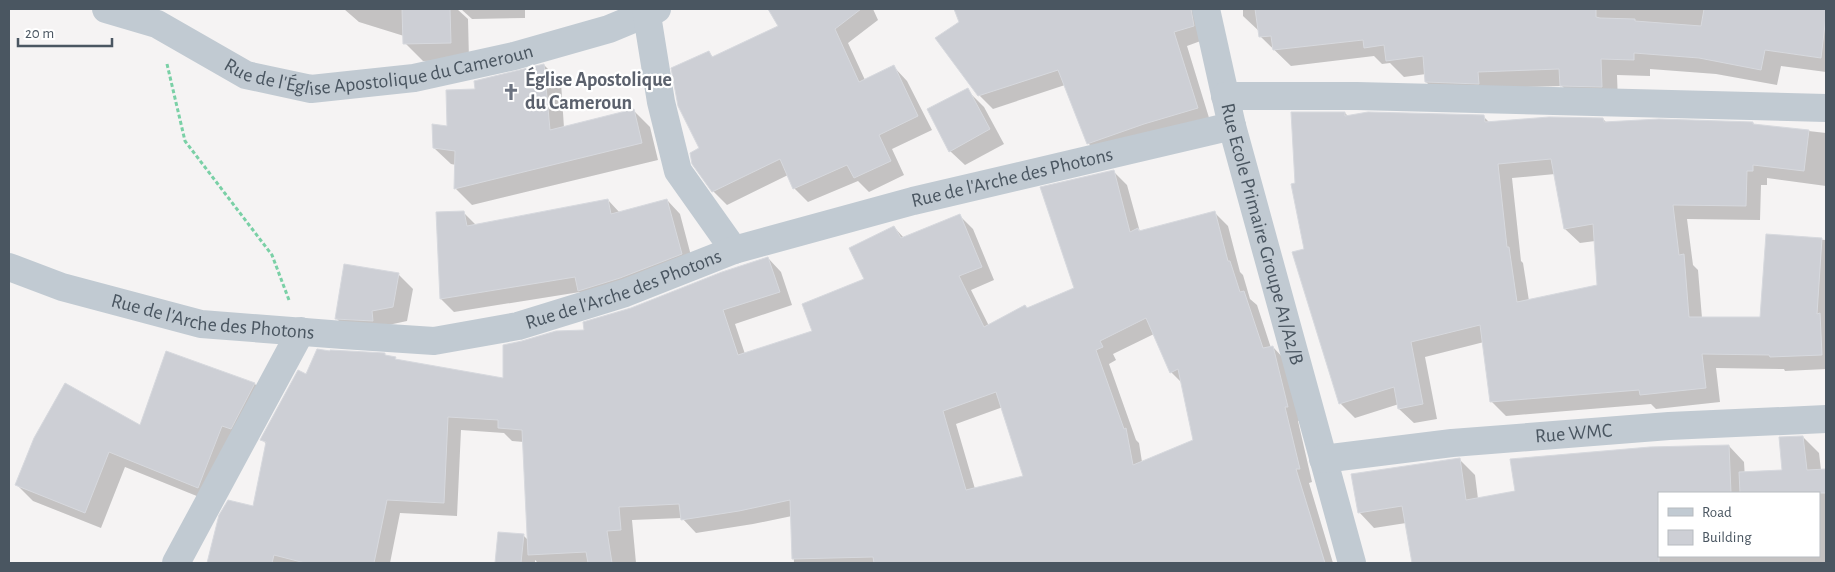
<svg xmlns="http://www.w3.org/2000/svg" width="1835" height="572" font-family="'Alegreya Sans',sans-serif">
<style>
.shadow{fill:#0003;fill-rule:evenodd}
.building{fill:#cdcfd5;stroke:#d7d9de;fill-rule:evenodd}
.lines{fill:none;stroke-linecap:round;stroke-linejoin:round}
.path{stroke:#7ad0a6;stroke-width:3;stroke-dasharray:4 2.5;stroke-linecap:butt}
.minor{stroke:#c1cad2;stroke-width:28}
.labels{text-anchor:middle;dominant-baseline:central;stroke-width:4.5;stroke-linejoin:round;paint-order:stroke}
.street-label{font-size:20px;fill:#4a5661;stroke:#fff}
.worship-label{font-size:20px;font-weight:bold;fill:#5b616d;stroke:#fff;text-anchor:start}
</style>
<rect width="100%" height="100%" fill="#f5f3f3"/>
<g class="shadow">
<polygon points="344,9 457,9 468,19 469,60 423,61 405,43 404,36 359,22"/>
<polygon points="461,9 525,9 525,18 472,19"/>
<polygon points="770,9 873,9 878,20 848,43 865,80 894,67 907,81 932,130 892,149 904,175 869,192 858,181 808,202 794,188 788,175 727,205 713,191 701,149 708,52 714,58 780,26"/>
<polygon points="979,9 1197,9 1206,39 1187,46 1210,121 1102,157 1088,143 1065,85 993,109 979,95 942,35"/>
<polygon points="1243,9 1826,9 1826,72 1781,66 1777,85 1716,74 1650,69 1650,76 1617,75 1618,103 1578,102 1562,86 1494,88 1443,98 1426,82 1426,74 1404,77 1390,63 1382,64 1374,56 1291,66 1261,37 1260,32 1243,16"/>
<polygon points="544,65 561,82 564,128 633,110 650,127 658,160 472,205 455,188 456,165 451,164 434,148 476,90"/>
<polygon points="970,93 984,107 1004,144 965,165 950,151"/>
<path d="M 1345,113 L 1348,116 L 1483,116 L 1490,123 L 1603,119 L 1607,123 L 1753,123 L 1755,125 L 1826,133 L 1826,186 L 1767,178 L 1767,185 L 1761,185 L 1760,220 L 1687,219 L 1693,265 L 1698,270 L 1702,318 L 1762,318 L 1767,236 L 1826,240 L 1826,369 L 1785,371 L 1784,369 L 1716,368 L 1720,402 L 1656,409 L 1651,404 L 1506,416 L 1491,401 L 1484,342 L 1425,357 L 1437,419 L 1414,423 L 1399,409 L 1399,404 L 1355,418 L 1340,403 L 1305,250 L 1296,184 ZM 1555,174 L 1565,229 L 1580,243 L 1595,241 L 1598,286 L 1529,301 L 1523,263 L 1521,261 L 1512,178 Z"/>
<path d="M 1113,171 L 1127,185 L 1140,232 L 1215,213 L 1228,226 L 1240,272 L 1243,275 L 1250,299 L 1257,305 L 1271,348 L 1273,347 L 1286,361 L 1301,420 L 1298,421 L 1312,482 L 1309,483 L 1333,563 L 791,563 L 794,563 L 792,516 L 753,524 L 696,533 L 682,518 L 632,520 L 636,563 L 538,563 L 535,560 L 535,563 L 496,563 L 499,533 L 523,535 L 528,540 L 524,442 L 512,441 L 504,433 L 461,430 L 457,516 L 400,513 L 390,563 L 208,563 L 221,516 L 254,508 L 266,444 L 262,439 L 306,376 L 331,353 L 385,355 L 397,361 L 505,379 L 586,332 L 631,309 L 768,258 L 781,272 L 792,305 L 735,324 L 745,354 L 814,331 L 865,280 L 894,227 L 904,238 L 959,215 L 973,229 L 994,280 L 971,290 L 989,326 L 1075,289 ZM 1154,334 L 1171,372 L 1182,383 L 1195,441 L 1142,462 L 1139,443 L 1136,440 L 1109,364 L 1116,360 L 1113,354 ZM 1003,407 L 1025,477 L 975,489 L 956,424 Z"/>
<polygon points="608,200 620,213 667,200 680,214 694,267 592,304 580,292 454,312 441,299 437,213 463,212 477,226"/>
<polygon points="398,274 413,289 407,321 351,333 336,318"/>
<polygon points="167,353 255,384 271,400 214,503 125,467 101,528 33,501 17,485 140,426"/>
<path d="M 1803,437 L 1819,453 L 1821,470 L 1826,470 L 1826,563 L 1414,563 L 1406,523 L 1374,528 L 1359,512 L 1459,459 L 1475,475 L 1478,499 L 1729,446 L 1744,462 L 1745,479 L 1783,475 ZM 1659,493 L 1819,493 L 1819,556 L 1659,556 Z"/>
</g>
<g class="building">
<polygon points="402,9 450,9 451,43 403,44"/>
<polygon points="768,9 861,9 835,29 859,82 894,65 918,116 879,135 891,161 854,178 847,165 793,189 780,159 712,192 692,164 690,153 699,148 678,106 671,68 709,51 712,57 778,26"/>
<polygon points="954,9 1191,9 1194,26 1174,32 1198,108 1144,124 1087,144 1058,70 978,96 935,38 959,22"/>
<polygon points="1255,9 1596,9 1596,17 1600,18 1635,19 1635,21 1701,26 1704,9 1826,9 1826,16 1821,58 1765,50 1761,70 1699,58 1634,53 1634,60 1601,59 1602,87 1560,86 1559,69 1478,72 1479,84 1425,82 1423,56 1386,61 1384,45 1364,48 1363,40 1273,50 1271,36 1259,37"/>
<polygon points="544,64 550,130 634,109 642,143 454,189 455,151 433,148 432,124 447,126 446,90 475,89 474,81"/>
<polygon points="968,88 990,129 949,152 927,109"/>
<path d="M 1291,112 L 1345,112 L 1345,116 L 1368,112 L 1484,115 L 1485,122 L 1549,117 L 1603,118 L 1604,122 L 1659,119 L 1753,122 L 1753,124 L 1809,130 L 1804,171 L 1753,165 L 1753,171 L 1747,171 L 1746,206 L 1673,205 L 1679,255 L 1684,254 L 1689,317 L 1760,317 L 1766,234 L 1822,238 L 1817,314 L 1820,313 L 1822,355 L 1770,357 L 1769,355 L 1702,354 L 1706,388 L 1640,395 L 1639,390 L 1490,402 L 1480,325 L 1411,342 L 1423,404 L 1398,409 L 1394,387 L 1339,404 L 1292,252 L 1304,249 L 1291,184 L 1295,183 ZM 1551,159 L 1564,229 L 1593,224 L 1597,285 L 1517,302 L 1509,247 L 1507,247 L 1498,164 Z"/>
<path d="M 1114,170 L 1130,232 L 1138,228 L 1139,231 L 1215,211 L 1228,261 L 1230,261 L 1240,292 L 1244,291 L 1263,348 L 1273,346 L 1288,407 L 1285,407 L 1300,469 L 1296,469 L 1325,563 L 874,563 L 873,557 L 792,559 L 790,500 L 739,511 L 681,520 L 679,504 L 619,507 L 621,530 L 607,531 L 612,563 L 588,563 L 586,552 L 528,555 L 522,430 L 498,428 L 498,420 L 448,417 L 444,503 L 387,500 L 374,563 L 305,563 L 274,555 L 272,563 L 207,563 L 219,515 L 228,500 L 253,506 L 266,442 L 260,440 L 298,370 L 306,374 L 317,349 L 330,351 L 330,350 L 385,353 L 385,355 L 396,357 L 395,359 L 503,378 L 503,345 L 522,341 L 556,331 L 584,330 L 583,322 L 631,308 L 722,272 L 768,257 L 780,292 L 723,310 L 738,355 L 812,331 L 802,304 L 864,279 L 849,248 L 894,226 L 901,238 L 960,214 L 982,267 L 959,276 L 984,327 L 1025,305 L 1027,308 L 1074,288 L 1040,187 ZM 1146,318 L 1170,373 L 1178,369 L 1193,440 L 1133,465 L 1126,428 L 1124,429 L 1096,350 L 1103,347 L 1100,341 ZM 996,392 L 1023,476 L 966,490 L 943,411 Z"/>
<polygon points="608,199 611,214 667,199 682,254 620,278 578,291 575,277 440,299 436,212 464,211 467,226"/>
<polygon points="344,264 399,273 393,307 372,311 373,321 335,319"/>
<polygon points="166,351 255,383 231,429 222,426 198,488 109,452 85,513 15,485 34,438 65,383 140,425"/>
<polygon points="1803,436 1807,470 1826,469 1826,493 1740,493 1739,472 1782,470 1779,437"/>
<polygon points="1729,445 1731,493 1659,493 1659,563 1412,563 1402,506 1358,513 1351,474 1460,458 1466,500 1515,491 1510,459 1650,447"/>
<polygon points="498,532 524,534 521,563 495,563"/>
</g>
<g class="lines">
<polyline class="path" points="167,64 185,141 272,255 289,300"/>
<g class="minor">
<path id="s1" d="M 106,9 L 157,24 L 246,75 L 311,89 L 414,78 L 514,56 L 609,29 L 657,9"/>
<polyline points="646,9 661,102 678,171 734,250"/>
<path id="s2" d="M 1206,9 L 1232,126 L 1352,563"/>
<polyline points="1225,96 1357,96 1826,108"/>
<path id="s3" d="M 9,267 L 62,287 L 201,324 L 343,335 L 434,341 L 518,326 L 625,293 L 734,250 L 913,201 L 1232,126"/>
<path id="s4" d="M 1323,459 L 1452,443 L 1669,426 L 1826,419"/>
<polyline points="176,563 301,331"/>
</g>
</g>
<defs>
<g id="church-bare" transform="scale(1.35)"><path d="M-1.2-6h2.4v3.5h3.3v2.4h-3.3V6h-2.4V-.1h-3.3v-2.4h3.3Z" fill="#6b7280" stroke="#fff" stroke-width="2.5" paint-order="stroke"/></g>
</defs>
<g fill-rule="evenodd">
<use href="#church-bare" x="511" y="92"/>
</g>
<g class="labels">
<g class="street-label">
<text stroke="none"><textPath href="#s1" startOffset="290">Rue de l'Église Apostolique du Cameroun</textPath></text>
<text stroke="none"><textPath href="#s3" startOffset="1036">Rue de l'Arche des Photons</textPath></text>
<text stroke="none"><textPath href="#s2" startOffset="232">Rue Ecole Primaire Groupe A1/A2/B</textPath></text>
<text stroke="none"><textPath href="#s3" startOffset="631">Rue de l'Arche des Photons</textPath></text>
<text stroke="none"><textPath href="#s3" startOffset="211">Rue de l'Arche des Photons</textPath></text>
<text stroke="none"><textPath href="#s4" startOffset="252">Rue WMC</textPath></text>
</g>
<g class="worship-label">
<text x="525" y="80">Église Apostolique<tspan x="525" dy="23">du Cameroun</tspan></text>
</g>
</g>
<rect width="1835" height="572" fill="none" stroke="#4a5661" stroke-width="20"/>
<rect x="1658" y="492" width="162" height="65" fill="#ffffff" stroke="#b7bbc0"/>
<rect x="1668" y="508" width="25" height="8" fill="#c1cad2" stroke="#b7bbc0"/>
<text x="1702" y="517" font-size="15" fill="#4a5661">Road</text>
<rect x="1668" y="530" width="25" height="15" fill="#cdcfd5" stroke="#b7bbc0"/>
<text x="1702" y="542" font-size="15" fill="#4a5661">Building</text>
<path d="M18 38v8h94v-8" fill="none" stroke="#4a5661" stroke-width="2.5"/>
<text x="25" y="38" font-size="15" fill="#4a5661" stroke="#ffffff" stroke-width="4" paint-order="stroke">20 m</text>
</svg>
